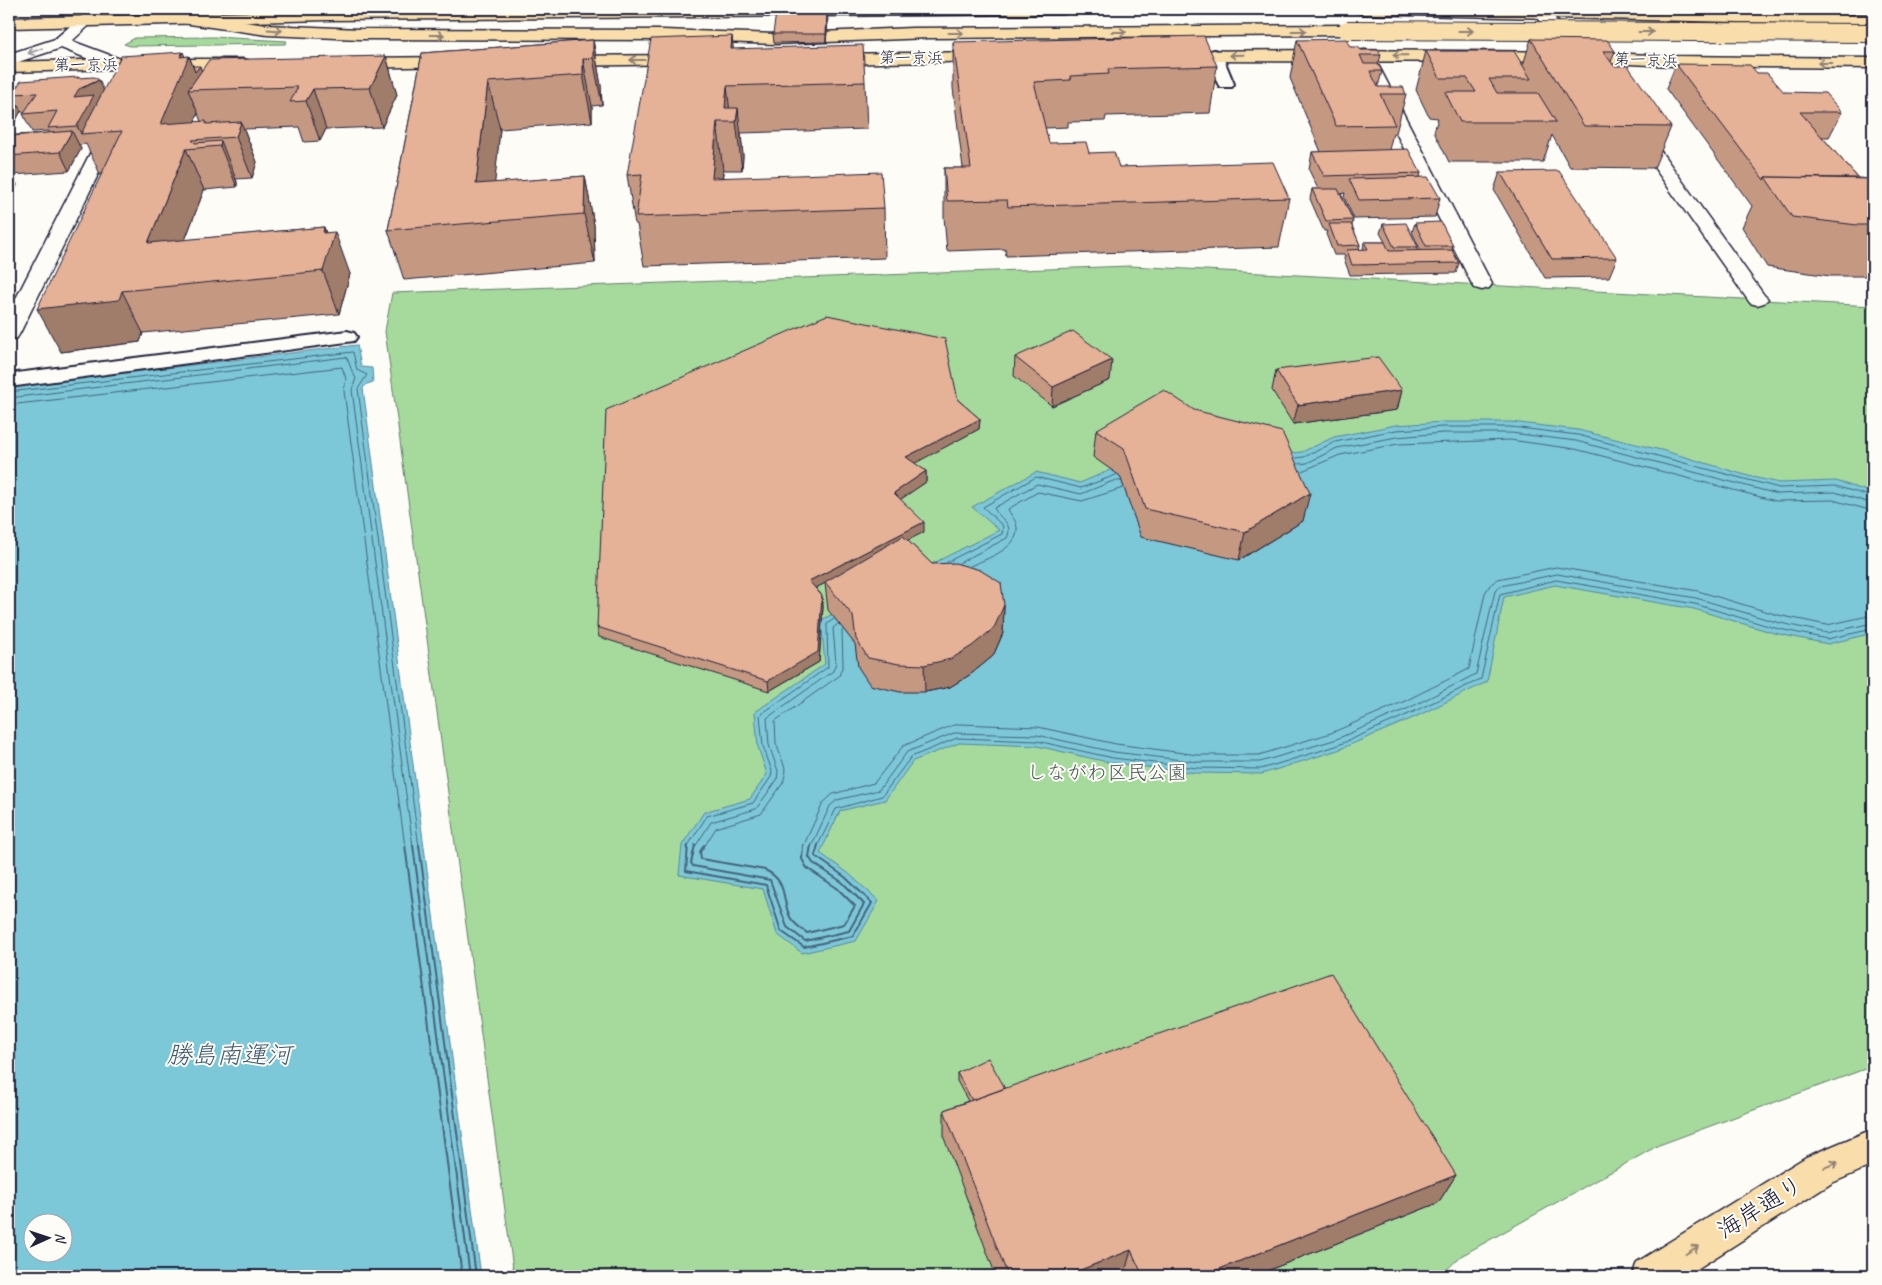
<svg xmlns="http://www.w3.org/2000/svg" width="1882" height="1285" font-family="Caveat,'Klee One',sans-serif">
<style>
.green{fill:#a6da9c;stroke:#647e6c}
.water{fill:#7bc8d9;stroke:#57869a;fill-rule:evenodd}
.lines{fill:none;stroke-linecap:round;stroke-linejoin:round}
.shore-far1{stroke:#46647a;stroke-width:1}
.shore{stroke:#46647a;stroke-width:2}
.service-casing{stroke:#22223b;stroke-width:4}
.minor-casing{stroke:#22223b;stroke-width:3}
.tertiary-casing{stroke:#22223b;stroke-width:3}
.primary-casing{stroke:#22223b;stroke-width:3}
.trunk-casing{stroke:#22223b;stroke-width:3}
.motorway-casing{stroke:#22223b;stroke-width:3}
.service{fill:#fdfcf7;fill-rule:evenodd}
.minor{fill:#fdfcf7;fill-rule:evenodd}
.tertiary{fill:#fdfcf7;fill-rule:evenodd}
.primary{fill:#f9deab;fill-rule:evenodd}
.trunk{fill:#f9deab;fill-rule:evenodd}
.motorway{fill:#f9deab;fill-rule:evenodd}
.motorway-bridge-casing{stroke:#22223b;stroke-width:20;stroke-linecap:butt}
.motorway-bridge{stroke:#f9deab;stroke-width:18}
.wall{fill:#c59882;stroke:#22223b;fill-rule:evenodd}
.shaded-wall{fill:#a07c6a;stroke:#22223b}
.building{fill:#e5b197;stroke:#22223b}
.oneway{stroke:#8e8073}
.oneway2{stroke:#9a9aa2}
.labels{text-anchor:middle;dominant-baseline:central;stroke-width:4;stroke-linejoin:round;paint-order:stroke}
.far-street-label{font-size:16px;fill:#22223b;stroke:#fdfcf7}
.park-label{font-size:20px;fill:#4a5958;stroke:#fdfcf7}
.near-street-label{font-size:24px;fill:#22223b;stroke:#fdfcf7}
.near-water-label{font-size:25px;font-style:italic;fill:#415c72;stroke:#fdfcf7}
</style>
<rect width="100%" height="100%" fill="#fdfcf7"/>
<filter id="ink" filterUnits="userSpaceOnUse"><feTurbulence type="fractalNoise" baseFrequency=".02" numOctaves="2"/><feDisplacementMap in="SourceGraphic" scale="10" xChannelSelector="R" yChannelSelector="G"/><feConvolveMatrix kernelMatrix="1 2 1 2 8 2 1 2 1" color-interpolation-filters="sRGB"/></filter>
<g filter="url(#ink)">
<g class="green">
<polygon points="214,37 287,41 285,44 130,46 124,44 135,38"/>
<polygon points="1130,266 1873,306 1873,1066 1659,1145 1461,1256 1440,1276 514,1276 385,331 392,293"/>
</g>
<g class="water">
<path d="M 357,345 L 361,367 L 372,368 L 373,382 L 367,384 L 363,388 L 481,1276 L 9,1276 L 9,387 ZM 32,1222 L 62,1222 L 62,1252 L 32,1252 Z"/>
<polygon points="1443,422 1511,422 1578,430 1665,451 1752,477 1780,483 1836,481 1873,493 1873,633 1828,644 1774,633 1694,609 1555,585 1504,597 1487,682 1413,718 1338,750 1262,774 1197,773 1112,763 1037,746 959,743 913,761 885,800 840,811 820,853 848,873 879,901 856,941 802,953 777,934 763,889 679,875 682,845 704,812 750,799 767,774 758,747 755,712 825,664 821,620 999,530 972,507 1036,472 1080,483 1110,470 1302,452 1334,437 1396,425"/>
</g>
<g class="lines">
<g class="shore-far1">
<polyline points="9,392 353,352 357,370 367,375 358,389 419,847"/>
<path d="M 9,398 L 346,357 C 350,362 350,370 356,378 L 352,390 L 413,847"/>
<polyline points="9,405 342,367 346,379 344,391 405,847"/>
<polyline points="1296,458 1304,457 1335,442 1396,430 1443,427 1511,427 1578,435 1779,488 1835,486 1873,497"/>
<polyline points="1298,464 1307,463 1337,448 1397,437 1443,433 1511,433 1576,441 1777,494 1835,492 1873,504"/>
<polyline points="1302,471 1340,455 1398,444 1510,440 1575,449 1776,501 1833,500 1873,511"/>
<polyline points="947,562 1002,534 1003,526 983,507 1036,477 1081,488 1116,475"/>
<path d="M 959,563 L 1007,538 C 1014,523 1000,520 994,508 L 1037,484 L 1081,494 L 1113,481 L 1121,481"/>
<path d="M 970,566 C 986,559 1024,547 1016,523 C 1014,518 1010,514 1008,509 L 1038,492 L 1082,501 L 1123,488"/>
<polyline points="687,847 707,816 753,803 771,777 772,771 763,746 760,715 828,667 827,624 834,619"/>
<polyline points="695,847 711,822 756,809 777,780 778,771 769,745 767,718 833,671 836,663 833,628 838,624"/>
<polyline points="704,847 716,828 761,814 783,783 786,771 776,743 775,721 839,676 843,665 842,630"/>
<polyline points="803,847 823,803 833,794 874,783 903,746 951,726 960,724 1038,727 1116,744 1198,755 1259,755 1331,733 1405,701 1469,669 1485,593 1490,585 1498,579 1556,567 1698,591 1778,615 1827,625 1873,615"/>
<polyline points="811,847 830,806 837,800 879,790 907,752 954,733 1037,735 1114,752 1198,762 1260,762 1334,740 1409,708 1476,674 1495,591 1501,586 1557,574 1696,598 1776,622 1827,633 1873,623"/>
<polyline points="817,847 836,809 882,796 911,757 957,738 1037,741 1113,758 1197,768 1261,769 1336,746 1411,713 1481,679 1500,594 1556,580 1695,604 1775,628 1827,639 1873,629"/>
</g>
<g class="shore">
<polyline points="405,845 462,1276"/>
<polyline points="413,845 470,1276"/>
<polyline points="419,845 476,1276"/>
<polyline points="688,845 686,871 766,885 781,931 804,947 853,936 872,903 845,877 815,856 818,845"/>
<polyline points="695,845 691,863 693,866 770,880 787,927 805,941 849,931 864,904 842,882 813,863 809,857 811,845"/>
<path d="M 704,845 L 700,852 L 701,859 L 765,870 C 788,881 781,898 790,917 C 794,924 800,928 807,933 L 844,924 L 855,906 L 837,888 L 807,868 L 802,859 L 803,845"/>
</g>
<g class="service-casing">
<g id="service">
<polygon points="1214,50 1220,52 1222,55 1234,84 1232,87 1220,87 1218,84 1206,55 1208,52"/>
<polygon points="347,331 354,333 357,337 354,341 9,387 9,374"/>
</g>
</g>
<g class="minor-casing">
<g id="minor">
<polygon points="1365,50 1371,51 1373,55 1492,284 1489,288 1482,290 1475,288 1472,284 1357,55 1359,51"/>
<polygon points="1636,124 1642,125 1764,295 1768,299 1764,303 1757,305 1750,303 1627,129 1630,125"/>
<polygon points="111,125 117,126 120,130 20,333 17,338 9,339 9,312 102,130 105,126"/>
</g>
</g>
<g class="tertiary-casing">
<g id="tertiary">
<polygon points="90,9 107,9 72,41 123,60 125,64 123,68 111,68 61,48 9,65 9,54 55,39"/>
<polygon points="1528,9 1545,9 1583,45 1585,49 1583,53 1571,53"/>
</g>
</g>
<g class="primary-casing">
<polygon id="primary" points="1873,1129 1873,1165 1832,1183 1686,1276 1632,1276 1637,1262 1806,1157"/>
</g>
<g class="trunk-casing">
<g id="trunk">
<polygon points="508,9 1072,9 1070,12 1064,14 327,20 9,28 9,18 327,10"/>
<polygon points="1355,9 1573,9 1873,15 1873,25 1363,14 1357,12"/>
<polygon points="1324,50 1585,52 1673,56 1873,58 1873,68 1673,66 1585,62 1175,61 1169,60 1167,56 1169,52 1175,51"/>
<polygon points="989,52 995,53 997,57 995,61 827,64 821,63 819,59 821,55 827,54"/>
<polygon points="684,55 690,56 692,60 690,64 560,66 554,65 552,61 554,57 560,56"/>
<polygon points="457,57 463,58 465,62 463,66 350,68 344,67 342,63 344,59 350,58"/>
<polygon points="117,59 242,59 248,60 250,64 248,68 242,69 117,69 9,72 9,62"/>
</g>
</g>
<g class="motorway-casing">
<polygon id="motorway" points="174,13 267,25 360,29 663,30 775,34 912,28 1347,25 1353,27 1355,30 1353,33 1347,35 929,38 775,44 663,40 360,39 267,35 168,21 166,18 168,15"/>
</g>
<use href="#service" class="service"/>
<use href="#minor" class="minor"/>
<use href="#tertiary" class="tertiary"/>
<use href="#primary" class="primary"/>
<use href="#trunk" class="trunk"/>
<use href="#motorway" class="motorway"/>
<g class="motorway-bridge-casing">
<polyline id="motorway-bridge" points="1347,30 1873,33"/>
</g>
<use href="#motorway-bridge" class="motorway-bridge"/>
</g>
<g class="wall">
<polygon points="828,21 826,42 774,43 773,34"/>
<polygon points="1531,39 1615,51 1611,62 1614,66 1671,127 1654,168 1570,167 1552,135 1543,162 1449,162 1434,132 1438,118 1429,117 1416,90 1426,51 1523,65"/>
<polygon points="593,40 601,86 602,105 592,106 592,122 500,129 494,183 585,176 594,225 595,263 404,280 388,230 422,53"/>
<polygon points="1297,40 1350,47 1361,50 1381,55 1378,65 1382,71 1378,87 1406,94 1396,133 1393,133 1389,150 1421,173 1420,177 1440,198 1435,217 1354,219 1344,197 1345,193 1341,194 1353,220 1352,226 1360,245 1359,250 1363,250 1364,242 1385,242 1380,233 1383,224 1418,247 1417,251 1421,251 1412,232 1415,223 1453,246 1452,250 1459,263 1456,273 1350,275 1344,259 1345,255 1334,255 1326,234 1327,231 1324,231 1310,199 1312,189 1318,189 1309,170 1312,152 1321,152 1290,78"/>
<polygon points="953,42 1217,66 1210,113 1106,116 1105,121 1068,122 1068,127 1045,128 1049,143 1089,153 1119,167 1289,198 1279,247 1006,256 1005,249 947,251 944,217 944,168 963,168 953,88"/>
<polygon points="733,49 865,82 867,129 741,133 743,156 742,170 723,170 723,178 884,208 885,258 644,266 637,224 635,224 627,175"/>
<path d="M 189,56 L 193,66 L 202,70 L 386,56 L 397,95 L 382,127 L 326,129 L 320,141 L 304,142 L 299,127 L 244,129 L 257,162 L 252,178 L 236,179 L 237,182 L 237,187 L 204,190 L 185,240 L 324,227 L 326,233 L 350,274 L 339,314 L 143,333 L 140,342 L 61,352 L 101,174 L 100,174 L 86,144 L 79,145 L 81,149 L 69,171 L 12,175 L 17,185 L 9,200 L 9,93 L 78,78 L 104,90 ZM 21,111 L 21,112 L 25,112 L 23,114 L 32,132 L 49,131 L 50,133 L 15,135 L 9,132 ZM 198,113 L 201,122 L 194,122 Z"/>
<polygon points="1676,64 1757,73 1784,92 1842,112 1829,137 1822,137 1858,178 1873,179 1873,276 1830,276 1767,267 1742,227 1752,206 1666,89"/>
<polygon points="1500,172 1617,258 1609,277 1545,278 1494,190"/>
<polygon points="1015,357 1110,380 1052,406 1014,376"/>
<polygon points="1276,370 1402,390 1397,410 1293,424 1272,390"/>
<polygon points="958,400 980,419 979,429 914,463 926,471 926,482 900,499 924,532 907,540 932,564 1004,605 1003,633 993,656 971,674 950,687 925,692 900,692 870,685 858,667 855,644 828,610 825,583 816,588 822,596 823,607 819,662 769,691 599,637 597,627"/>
<polygon points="1096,430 1303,521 1239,560 1141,537 1120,476 1093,457"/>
<polygon points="957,1073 1005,1088 1456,1175 1438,1203 1254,1276 996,1276 944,1138 944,1110 968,1101 957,1081"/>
</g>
<g class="shaded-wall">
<polygon points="827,13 828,21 826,42 826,34"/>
<polygon points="732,36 737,82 731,49"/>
<polygon points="593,40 601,86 602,105 593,58"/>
<polygon points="183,52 187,61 189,56 195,72 200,66 203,75 188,90 198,113 178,165 161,124 180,57"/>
<polygon points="386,56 397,95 382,127 370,88"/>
<polygon points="583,59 592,106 592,122 583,75"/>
<polygon points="78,77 83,88 99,80 107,98 81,134 77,126 74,97"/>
<polygon points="488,82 500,129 491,222 476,184"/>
<polygon points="727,86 731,122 725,108"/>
<polygon points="313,89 326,129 320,141 306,101"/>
<polygon points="16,102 21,111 9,133 9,115"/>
<polygon points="738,108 743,156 742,170 736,122"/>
<polygon points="241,122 257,162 252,178 236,137"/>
<polygon points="717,122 723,170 720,214 712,178"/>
<polygon points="72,131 81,149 69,171 60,152"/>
<polygon points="221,141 237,182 237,187 220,146"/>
<polygon points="186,149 204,190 168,285 148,243"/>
<polygon points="9,169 17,185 9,200"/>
<polygon points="585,176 594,225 595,263 584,214"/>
<polygon points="324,227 330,246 335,232 350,274 339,314 323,271"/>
<polygon points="122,291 143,333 140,342 61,352 37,309"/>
<polygon points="1112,360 1110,380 1052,406 1053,387"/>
<polygon points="1402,390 1397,410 1293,424 1298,405"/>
<polygon points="980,419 979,429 906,468 906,457"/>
<polygon points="926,471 926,482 894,504 894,493"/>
<polygon points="1310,493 1303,521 1239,560 1245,532"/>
<polygon points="924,522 924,532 810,591 809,581"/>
<polygon points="822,596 823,607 819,662 769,691 768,681"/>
<polygon points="1004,605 1003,633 993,656 971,674 950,687 925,692 924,665"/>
<polygon points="1456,1175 1438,1203 1254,1276 1202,1276"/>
<polygon points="1131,1250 1124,1276 1065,1276"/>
</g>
<g class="building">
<polygon points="776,13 827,13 826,34 773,34"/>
<polygon points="732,36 731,49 863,45 865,82 727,86 725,108 738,108 736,122 717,122 712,178 881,172 884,208 636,217 642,174 627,175 651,39"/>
<polygon points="1204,36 1217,66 1108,69 1109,74 1070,76 1071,80 1034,82 1049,143 1086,142 1089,153 1114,152 1119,167 1273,162 1289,198 1008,207 1007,200 947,201 944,168 971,168 953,42"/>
<polygon points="1346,39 1350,47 1358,47 1361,50 1378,50 1381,55 1360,55 1364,64 1378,64 1382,71 1370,71 1378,87 1403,87 1406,94 1380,94 1395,125 1336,126 1297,40"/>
<polygon points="1531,39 1607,40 1615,51 1603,51 1614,66 1628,66 1671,127 1584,126"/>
<polygon points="593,40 593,58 583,59 583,75 488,82 476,184 585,176 584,214 388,230 422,53"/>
<polygon points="1426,51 1514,51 1531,79 1489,79 1497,93 1538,93 1556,122 1460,122 1445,92 1476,92 1467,78 1440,78"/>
<polygon points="183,52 180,57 189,56 161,124 206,121 206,124 241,122 236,137 192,140 195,143 221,141 220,146 186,149 148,243 324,227 323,233 335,232 323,271 122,291 119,300 37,309 122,131 81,134 121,56"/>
<polygon points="386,56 370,88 313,89 306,101 290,102 298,87 188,90 209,60"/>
<polygon points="1676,64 1750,65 1757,73 1767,73 1784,92 1825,93 1842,112 1800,112 1858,178 1765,177 1764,180"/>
<polygon points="193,66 200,66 195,72"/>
<polygon points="78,77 77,78 94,77 99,80 79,89 74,97 94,95 77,126 48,128 57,111 23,114 37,93 12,94 21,81"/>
<polygon points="17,87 12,94 16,102 9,115 9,93 12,88"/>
<polygon points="13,131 11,136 72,131 60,152 9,156 9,132"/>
<polygon points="1408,149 1421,173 1324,176 1312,152"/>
<polygon points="1559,171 1617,258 1552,259 1500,172"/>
<polygon points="1428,177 1440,198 1359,200 1349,179"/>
<polygon points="1765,177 1873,179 1873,225 1857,225 1792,217"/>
<polygon points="1312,189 1338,189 1353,220 1326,221"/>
<polygon points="1441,222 1453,246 1426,246 1415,223"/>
<polygon points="1406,223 1418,247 1394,247 1383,224"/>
<polygon points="1329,224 1351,224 1360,245 1337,246"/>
<polygon points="1364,242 1385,242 1389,251 1452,250 1459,263 1352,265 1347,250 1368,249"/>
<polygon points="827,315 945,339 958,400 980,419 906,457 926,471 894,493 924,522 809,581 822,596 818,652 768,681 597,627 606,410"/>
<polygon points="1073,331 1112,360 1053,387 1015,357"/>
<polygon points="1378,357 1402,390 1298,405 1276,370"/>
<polygon points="1164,390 1194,410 1282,432 1310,493 1245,532 1145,509 1124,448 1096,430"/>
<polygon points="903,536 932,564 955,563 980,570 1001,583 1004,605 994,628 972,646 951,659 924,665 899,664 868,658 856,639 853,616 825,582"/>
<polygon points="1331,973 1456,1175 1202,1276 1143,1276 1131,1250 1065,1276 1008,1276 944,1110"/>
<polygon points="988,1058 1005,1088 972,1100 957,1073"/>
</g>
<defs><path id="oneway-shaft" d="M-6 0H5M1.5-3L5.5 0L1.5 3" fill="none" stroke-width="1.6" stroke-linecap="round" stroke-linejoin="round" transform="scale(1.25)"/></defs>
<g class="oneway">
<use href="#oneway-shaft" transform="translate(275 30) rotate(4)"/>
<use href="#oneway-shaft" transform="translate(1299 31)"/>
<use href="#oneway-shaft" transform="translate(1466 31)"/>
<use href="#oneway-shaft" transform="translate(1119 32)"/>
<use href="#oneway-shaft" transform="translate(1646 32)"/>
<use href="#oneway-shaft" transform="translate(956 33)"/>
<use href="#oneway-shaft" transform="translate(437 35)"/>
<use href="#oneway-shaft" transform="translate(1237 55) rotate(179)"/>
<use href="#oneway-shaft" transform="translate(1400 55) rotate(-179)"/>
<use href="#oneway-shaft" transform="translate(637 60) rotate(180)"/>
<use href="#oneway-shaft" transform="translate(1825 63) rotate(-180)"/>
<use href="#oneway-shaft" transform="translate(1831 1165) rotate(-23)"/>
<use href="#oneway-shaft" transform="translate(1692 1250) rotate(-32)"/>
</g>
<use class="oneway2" href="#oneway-shaft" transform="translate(35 51) rotate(160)"/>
</g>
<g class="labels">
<g class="far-street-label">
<text x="911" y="58">第一京浜</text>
<text transform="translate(1646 60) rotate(2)">第一京浜</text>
<text transform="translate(86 65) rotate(-1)">第一京浜</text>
</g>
<g class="park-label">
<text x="1107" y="772">しながわ区民公園</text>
</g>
<g class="near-street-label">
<text transform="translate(1760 1207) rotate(-32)">海岸通り</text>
</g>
<g class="near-water-label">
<text x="229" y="1055">勝島南運河</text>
</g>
</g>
<rect width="1882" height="1285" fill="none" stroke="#fdfcf7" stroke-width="30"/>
<rect x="15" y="15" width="1852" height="1255" fill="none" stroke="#22223b" stroke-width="2" filter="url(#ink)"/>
<g transform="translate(48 1238) rotate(87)"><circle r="24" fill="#fdfcf7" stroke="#a5a5ac"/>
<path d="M0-4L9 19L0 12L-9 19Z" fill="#22223b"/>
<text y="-8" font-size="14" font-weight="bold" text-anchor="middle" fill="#22223b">N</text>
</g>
</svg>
